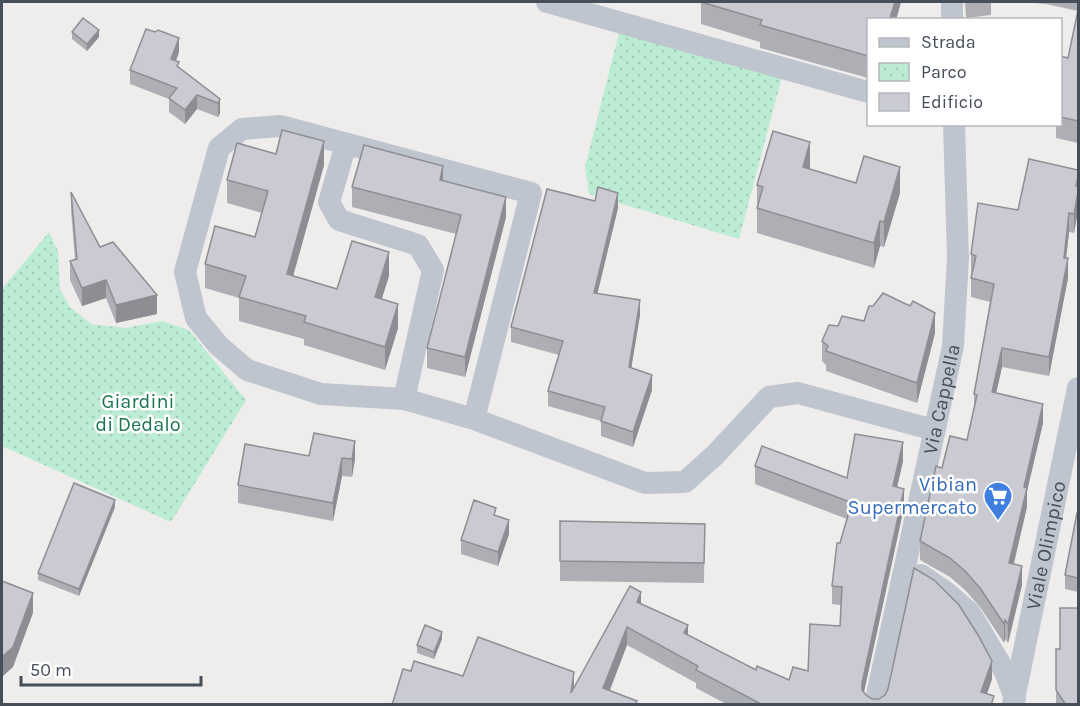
<svg xmlns="http://www.w3.org/2000/svg" width="1080" height="706" font-family="Karla,sans-serif">
<style>
.park{fill:url(#park-dots)}
.lines{fill:none;stroke-linecap:round;stroke-linejoin:round}
.minor{stroke:#bec5ce;stroke-width:22}
.wall{fill:#aeafb5}
.shaded-wall{fill:#8d8e93}
.building{fill:#cacbd2;stroke:#8d8e93;stroke-width:1.5}
.labels{text-anchor:middle;dominant-baseline:central;stroke-width:5;stroke-linejoin:round;paint-order:stroke}
.street-label{font-size:20px;fill:#464e59;stroke:#fff}
.park-label{font-size:20px;fill:#1a7651;stroke:#fff}
.shop-label{font-size:20px;fill:#366cbe;stroke:#fff;text-anchor:end}
</style>
<defs>
<pattern id="park-dots" width="8" height="8" patternUnits="userSpaceOnUse" patternTransform="scale(1.5)"><rect width="8" height="8" fill="#bcecd3"/><path d="M2 2h.1M6 6h.1" fill="none" stroke="#a3ccb7" stroke-width="1.8" stroke-linecap="round"/></pattern>
</defs>
<rect width="100%" height="100%" fill="#efedec"/>
<g class="park">
<polygon points="622,21 783,73 739,239 589,194 585,167"/>
<polygon points="49,232 58,251 60,289 70,307 91,324 125,328 162,321 189,330 246,400 171,522 2,446 2,289"/>
</g>
<g class="lines">
<g class="minor">
<polyline points="547,2 868,92"/>
<polyline points="952,2 952,20"/>
<polyline points="346,144 329,202 339,220 418,245 433,270 404,399"/>
<polyline points="474,419 531,193 280,126 242,129 219,148 185,272 196,318 218,345 247,370 321,394 404,399 474,419 645,483 685,482 715,455 769,397 798,393 934,430"/>
<polyline points="921,575 946,592 970,613 1005,672 1015,698"/>
<path id="s1" d="M 875,704 L 953,346 L 958,258 L 954,124"/>
<path id="s2" d="M 1013,704 L 1078,388"/>
</g>
</g>
<g class="wall">
<polygon points="701,2 901,2 896,20 868,20 868,78 760,48 760,42 701,24"/>
<polygon points="965,2 991,2 991,15 966,18"/>
<polygon points="1020,2 1078,2 1078,143 1056,138 1056,124 1060,124 1060,56 1068,58 1078,11 1046,4"/>
<polygon points="72,32 99,37 87,51 72,39"/>
<polygon points="179,52 176,61 179,67 220,99 220,113 218,117 197,109 185,124 169,112 169,99 130,84 130,70"/>
<polygon points="276,154 324,165 293,276 337,289 389,276 381,299 398,328 385,370 304,345 304,339 239,321 239,298 205,288 205,264 255,237 262,213 227,203 227,180"/>
<polygon points="810,167 810,169 856,183 900,193 884,247 880,246 874,268 757,233 757,185"/>
<polygon points="1078,170 1078,211 1074,233 1069,232 1066,258 1068,278 1049,376 1002,367 996,393 1043,423 1027,491 1027,507 1014,564 1022,585 1008,643 1005,639 1004,643 980,607 965,590 950,577 920,560 920,541 942,468 967,440 974,408 974,394 990,302 971,297 971,278 972,273 971,273 971,254 1018,210"/>
<polygon points="443,181 506,217 465,377 427,368 427,348 456,234 352,207 352,187"/>
<polygon points="71,192 100,247 157,314 116,323 106,298 82,306 70,280 70,261 75,260 71,210"/>
<polygon points="618,208 597,293 640,315 631,368 652,390 633,447 601,436 601,421 548,406 548,391 559,355 511,342 511,327"/>
<polygon points="864,321 935,333 917,403 826,371 826,365 822,361 822,341 838,326"/>
<polygon points="314,433 355,459 352,477 342,476 333,521 238,503 238,485 309,456"/>
<polygon points="903,461 897,487 904,507 864,692 866,695 872,699 879,699 992,679 987,694 994,705 728,705 696,688 696,683 627,645 610,690 637,705 411,671 574,687 641,604 688,635 756,670 789,680 808,671 840,626 841,605 832,604 832,586 840,543 847,519 755,484 755,466 847,478"/>
<polygon points="115,507 79,596 38,580 38,573"/>
<polygon points="1078,513 1078,592 1065,589 1065,575"/>
<polygon points="496,515 509,534 498,566 461,554 461,540"/>
<polygon points="560,521 705,524 704,583 560,581"/>
<polygon points="442,639 434,659 417,653 417,645"/>
<polygon points="1056,649 1060,649 1078,705 1056,705"/>
</g>
<g class="shaded-wall">
<polygon points="895,2 901,2 896,20 890,20"/>
<polygon points="99,30 99,37 87,51 87,44"/>
<polygon points="179,38 179,52 171,73 171,59"/>
<polygon points="197,95 197,109 185,124 185,110"/>
<polygon points="220,99 220,113 218,117 218,103"/>
<polygon points="324,141 324,165 287,298 287,274"/>
<polygon points="810,142 810,167 803,193 803,167"/>
<polygon points="443,166 443,186 440,180"/>
<polygon points="900,167 900,193 884,247 884,222"/>
<polygon points="1078,176 1078,211 1074,233 1074,214 1076,186"/>
<polygon points="618,193 618,208 594,308 594,293"/>
<polygon points="506,197 506,217 465,377 465,357"/>
<polygon points="1069,213 1069,232 1064,277 1064,258"/>
<polygon points="880,221 880,246 874,268 874,243"/>
<polygon points="389,252 389,276 375,321 375,297"/>
<polygon points="1068,258 1068,278 1049,376 1049,357"/>
<polygon points="106,280 106,298 82,306 82,288"/>
<polygon points="157,295 157,314 116,323 116,305"/>
<polygon points="640,300 640,315 629,382 629,367"/>
<polygon points="398,304 398,328 385,370 385,347"/>
<polygon points="935,313 935,333 917,403 917,383"/>
<polygon points="1002,348 1002,367 992,411 992,392"/>
<polygon points="652,375 652,390 633,447 633,432"/>
<polygon points="1043,404 1043,423 1027,491 1027,507 1009,582 1009,563 1024,487"/>
<polygon points="355,441 355,459 352,477 352,459"/>
<polygon points="903,442 903,461 893,505 893,486"/>
<polygon points="342,458 342,476 333,521 333,503"/>
<polygon points="904,489 904,507 862,701 862,683"/>
<polygon points="115,500 115,507 79,596 79,589"/>
<polygon points="509,520 509,534 498,566 498,552"/>
<polygon points="1022,566 1022,585 1008,643 1008,624"/>
<polygon points="641,592 641,610 637,602"/>
<polygon points="33,593 33,613 13,667 2,677 2,657"/>
<polygon points="1005,620 1005,639 1004,643 1004,624"/>
<polygon points="688,625 688,643 684,633"/>
<polygon points="627,627 627,645 604,705 603,688"/>
<polygon points="442,632 442,639 434,659 434,652"/>
<polygon points="992,661 992,679 983,705 981,692"/>
<polygon points="574,672 574,690 571,693"/>
</g>
<g class="building">
<polygon points="701,2 895,2 890,18 894,20 868,20 868,56 760,25 762,20"/>
<polygon points="1078,10 1078,121 1060,117 1060,56 1068,58"/>
<polygon points="83,18 99,30 87,44 72,32"/>
<polygon points="146,29 155,32 158,30 179,38 171,59 179,62 177,66 220,99 218,103 197,95 185,110 169,98 177,88 130,70"/>
<polygon points="282,130 324,141 287,274 337,289 352,241 389,252 375,297 398,304 385,347 304,322 306,316 239,297 246,276 205,264 215,226 255,237 268,191 227,180 237,143 276,154"/>
<polygon points="773,131 810,142 803,167 856,183 864,156 900,167 884,222 880,221 874,243 757,208 763,187 757,185"/>
<polygon points="364,145 443,166 440,180 506,197 465,357 427,348 461,215 352,187"/>
<polygon points="1029,159 1078,170 1078,176 1076,186 1078,185 1078,192 1074,214 1069,213 1064,258 1068,258 1049,357 1002,348 992,392 1043,404 1024,487 1027,488 1009,563 1022,566 1008,624 1005,620 1004,624 980,588 965,571 950,558 920,541 936,466 942,468 950,436 967,440 977,395 974,394 994,284 971,278 976,256 971,254 978,203 1018,210"/>
<polygon points="598,187 618,193 594,293 640,300 629,367 652,375 633,432 601,421 605,407 548,391 563,341 511,327 547,189 595,201"/>
<polygon points="71,192 100,247 113,242 157,295 116,305 106,280 82,288 70,261 77,259"/>
<polygon points="883,293 910,306 913,301 935,313 917,383 826,351 828,346 822,341 829,325 838,326 842,316 864,321 869,306 873,306"/>
<polygon points="314,433 355,441 352,459 342,458 333,503 238,485 245,444 309,456"/>
<polygon points="855,434 903,442 893,486 904,489 862,683 862,690 866,695 872,699 879,699 885,695 888,689 914,568 934,580 959,605 978,635 992,661 981,692 994,696 991,705 763,705 696,670 698,666 627,627 603,688 637,701 635,705 392,705 403,669 411,671 414,661 463,676 478,637 574,672 571,693 630,586 641,592 637,602 688,625 684,633 756,670 757,666 789,680 793,667 808,671 810,624 840,626 842,587 832,586 837,543 840,543 851,505 850,502 755,466 762,446 847,478"/>
<polygon points="74,483 115,500 79,589 38,573"/>
<polygon points="474,500 496,508 494,515 509,520 498,552 461,540"/>
<polygon points="1077,513 1078,513 1078,578 1065,575"/>
<polygon points="560,521 705,524 704,563 560,561"/>
<polygon points="2,581 33,593 13,647 2,657"/>
<polygon points="1060,608 1078,608 1078,705 1066,705 1056,690 1056,649 1060,649"/>
<polygon points="425,625 442,632 434,652 417,645"/>
</g>
<defs>
<g id="supermarket-pin" transform="scale(1.5)"><path d="M0 17L-7.5 6A9.5 9.5 0 1 1 7.5 6Z" fill="#3f7fe0" stroke="#fff"/><path d="M-6-5.5h2.5l.6 2H6L4.5 2H-2.5L-4.4-4H-6ZM-1.5 3.2a1.3 1.3 0 1 0 .1 0ZM3 3.2a1.3 1.3 0 1 0 .1 0Z" fill="#fff"/></g>
</defs>
<g fill-rule="evenodd">
<use href="#supermarket-pin" x="998" y="496"/>
</g>
<g class="labels">
<g class="street-label">
<text stroke="none"><textPath href="#s1" startOffset="312">Via Cappella</textPath></text>
<text stroke="none"><textPath href="#s2" startOffset="162">Viale Olimpico</textPath></text>
</g>
<g class="park-label">
<text x="138" y="401">Giardini<tspan x="138" dy="23">di Dedalo</tspan></text>
</g>
<g class="shop-label">
<text x="977" y="484">Vibian<tspan x="977" dy="23">Supermercato</tspan></text>
</g>
</g>
<rect width="1080" height="706" fill="none" stroke="#464e59" stroke-width="6"/>
<rect x="867" y="18" width="195" height="108" fill="#ffffff" stroke="#b5b8bd" stroke-width="1.5"/>
<rect x="879" y="38" width="30" height="9" fill="#bec5ce" stroke="#b5b8bd" stroke-width="1.5"/>
<text x="921" y="48" font-size="18" fill="#464e59">Strada</text>
<rect x="879" y="63" width="30" height="18" fill="url(#park-dots)" stroke="#b5b8bd" stroke-width="1.5"/>
<text x="921" y="78" font-size="18" fill="#464e59">Parco</text>
<rect x="879" y="93" width="30" height="18" fill="#cacbd2" stroke="#b5b8bd" stroke-width="1.5"/>
<text x="921" y="108" font-size="18" fill="#464e59">Edificio</text>
<path d="M21 676v9h180v-9" fill="none" stroke="#464e59" stroke-width="3"/>
<text x="30" y="676" font-size="18" fill="#464e59" stroke="#ffffff" stroke-width="4.5" paint-order="stroke">50 m</text>
</svg>
